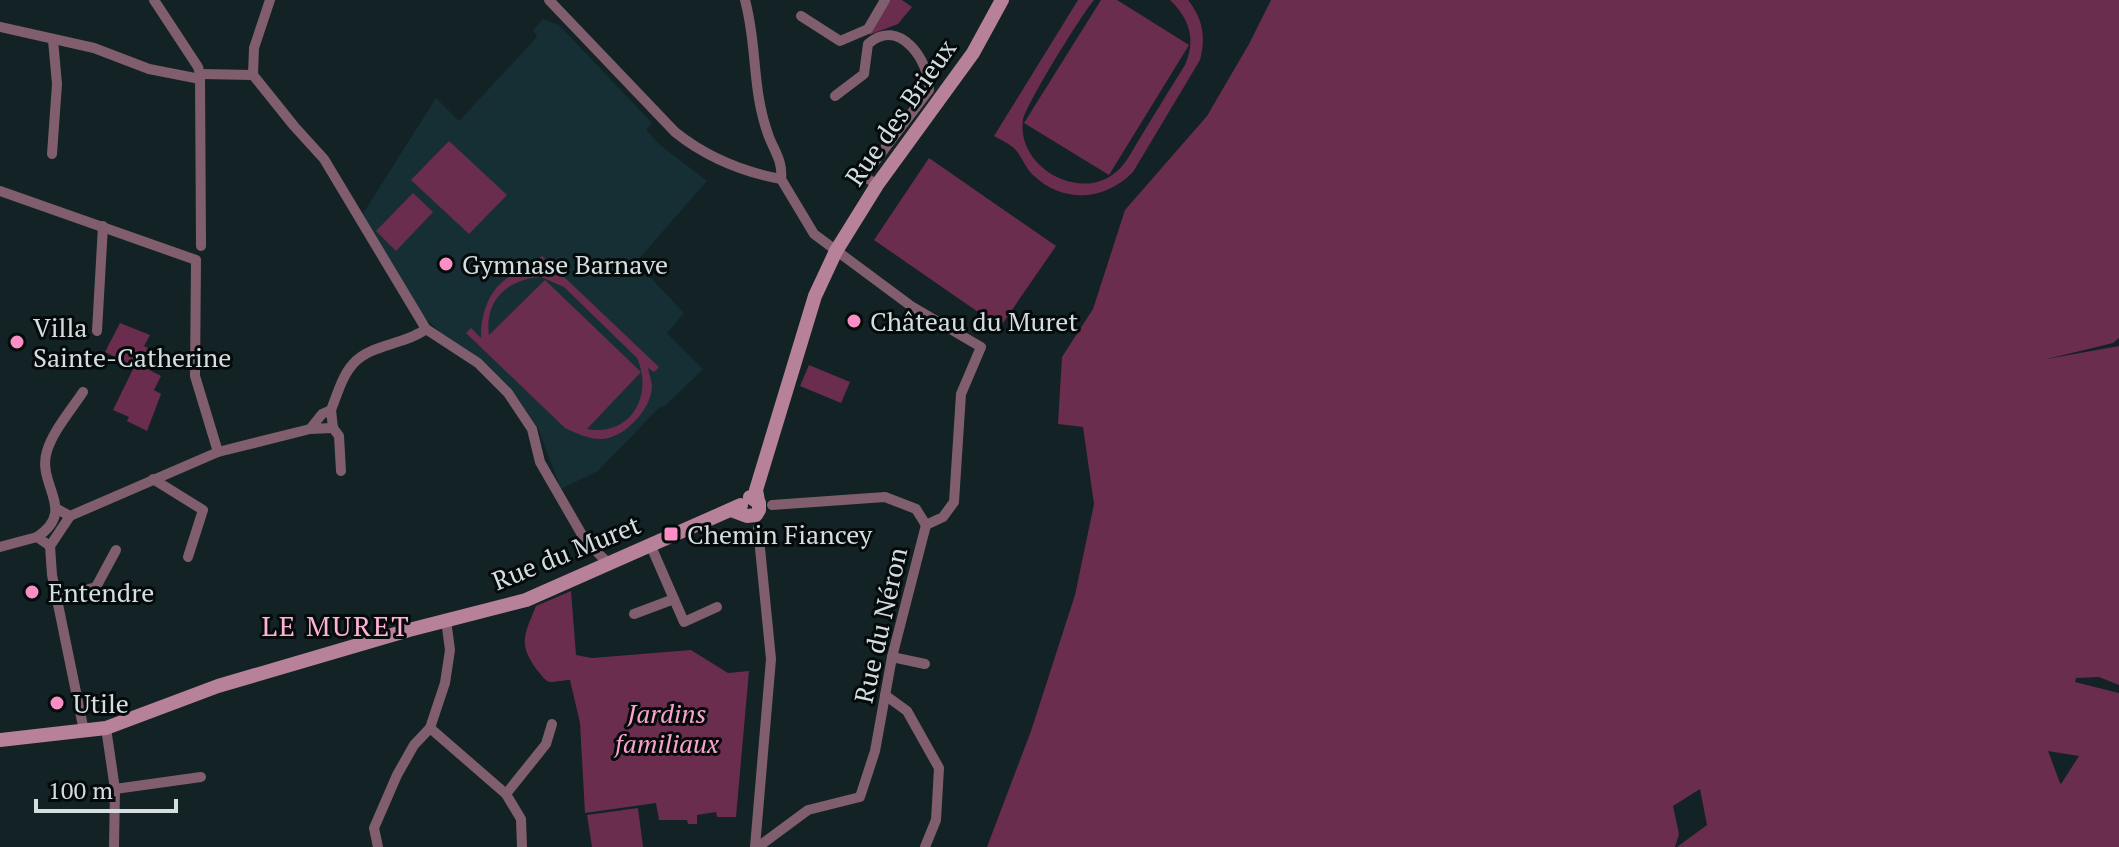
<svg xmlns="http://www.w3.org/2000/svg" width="2119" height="847" font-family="'PT Serif',serif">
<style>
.built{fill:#162f34}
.green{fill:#6a2d4d;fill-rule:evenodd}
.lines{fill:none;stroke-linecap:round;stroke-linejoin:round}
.street{stroke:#805e6d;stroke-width:10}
.secondary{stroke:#b7819a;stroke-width:14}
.poi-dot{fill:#fb8fc5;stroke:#050a0b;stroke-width:3}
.labels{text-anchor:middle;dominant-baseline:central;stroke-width:6;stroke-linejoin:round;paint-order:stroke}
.street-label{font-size:26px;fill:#d4dde0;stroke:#050a0b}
.poi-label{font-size:26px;fill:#d4dde0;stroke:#050a0b;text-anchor:start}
.park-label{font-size:26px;font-style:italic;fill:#f8a3cb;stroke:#050a0b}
.neighbourhood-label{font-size:28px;letter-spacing:2px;fill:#feb1d5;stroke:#050a0b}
</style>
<rect width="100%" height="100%" fill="#122225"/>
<polygon class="built" points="543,19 559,25 652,123 646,130 660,145 707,181 636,262 684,313 667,333 703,369 664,407 661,406 653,414 598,471 561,489 538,428 518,398 490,368 441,333 425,318 362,215 436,98 459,121 537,37 533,30"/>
<g class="green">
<polygon points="890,0 902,0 912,7 898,24 869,35"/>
<path d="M 1078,0 L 1094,0 C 1082,14 1026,104 1023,120 C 1016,167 1080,203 1116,172 C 1127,163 1133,149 1140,138 C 1155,113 1170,89 1185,65 C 1196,40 1190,19 1170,0 L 1188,0 C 1203,19 1206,37 1200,60 L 1133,172 C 1105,201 1063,204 1033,175 C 1025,167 1022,157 1015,149 C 1010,144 1001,140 994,136 Z"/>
<polygon points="1101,0 1117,0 1189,45 1109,175 1024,123"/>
<path d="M 1271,0 L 2119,0 L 2119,338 L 2113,343 L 2047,359 L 2119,346 L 2119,685 L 2099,677 L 2076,678 L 2075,682 L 2119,693 L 2119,847 L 1677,847 L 1707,825 L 1700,789 L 1673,806 L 1679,834 L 1675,847 L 987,847 L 1031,731 L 1075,595 L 1094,504 L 1083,427 L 1058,424 L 1062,357 L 1093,309 L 1125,210 L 1207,116 L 1249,44 ZM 2048,751 L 2079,756 L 2061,784 L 2060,783 Z"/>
<polygon points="449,141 507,195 469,234 411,180"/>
<polygon points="929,158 1056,246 1003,323 994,323 874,240"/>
<polygon points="413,193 433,212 396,251 376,231"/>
<path d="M 542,256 L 659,367 L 654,372 L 648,368 C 649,374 652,381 652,387 C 651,410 624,438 602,439 C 588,439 578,434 565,428 L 466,333 L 471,328 L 481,338 C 480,299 504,263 546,271 L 537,260 ZM 541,277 L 564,287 L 637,358 C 654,396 630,437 587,429 L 641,372 L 545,280 L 489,335 C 484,300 508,279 541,277 Z"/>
<polygon points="120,323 150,335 144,346 148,348 140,365 161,376 154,390 161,394 147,431 127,421 129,417 113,410 134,367 105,352"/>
<polygon points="809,365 850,382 841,403 800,386"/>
<path d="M 571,591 L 576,655 L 592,658 L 691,650 L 728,673 L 749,671 L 736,817 L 717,817 L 716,812 L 697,815 L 697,824 L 688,824 L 687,820 L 659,820 L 656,803 L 585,813 L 580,723 L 570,680 C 564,680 556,682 551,682 C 545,682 541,674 537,670 C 517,643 525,634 536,606 Z"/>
<polygon points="638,808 643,847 592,847 587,815"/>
</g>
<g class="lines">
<g class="street">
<polyline points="154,0 198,67 200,74 201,246"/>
<path d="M 549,0 L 675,132 C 705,156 743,172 781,179 L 814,234 L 911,306 L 981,347 L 961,394 L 954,502 L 943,517 L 926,525"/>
<path d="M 745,0 C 758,48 751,88 769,137 C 775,152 783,162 781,179"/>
<polyline points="801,16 840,41 868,29 885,0"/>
<polyline points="0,27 94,48 149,69 200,79"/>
<polyline points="200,74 253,75 294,126 324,159 426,329 478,363 508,393 532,429 540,462 585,540 608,563"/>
<polyline points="253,75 254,48 270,0"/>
<path d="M 835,96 L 864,74 L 868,44 C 899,16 930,61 929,90 L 864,176 L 877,185"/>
<polyline points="52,154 57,84 53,40"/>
<polyline points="0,191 196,260 195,376 218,452"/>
<polyline points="97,331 103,226"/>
<path d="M 331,410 C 337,395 342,376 353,364 C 370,344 405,345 426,329"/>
<polyline points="333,428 339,436 341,471"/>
<polyline points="153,479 203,510 188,557"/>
<polyline points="772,505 885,497 916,509 926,525"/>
<path d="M 57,509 L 70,516 L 50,546 L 37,537 C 78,510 36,485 47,451 C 53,431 71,410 83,392"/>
<polyline points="70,516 218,452 310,429 333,428 331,410 322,414 310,429"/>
<polyline points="650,544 684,622 717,607"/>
<polyline points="50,546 52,575 84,731"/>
<polyline points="0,547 37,537"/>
<polyline points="58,598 96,587 116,550"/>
<polyline points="634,614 674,599"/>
<polyline points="892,657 925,664"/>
<polyline points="885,695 907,711 939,768 936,820 925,847"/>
<polyline points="106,728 115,789 114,847"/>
<polyline points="430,728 506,794 521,819 522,847"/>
<polyline points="115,789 201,777"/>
<polyline points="506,794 546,744 552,724"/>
<polyline points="378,847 374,828 397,775 414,745 430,728 445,683 450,650 446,620"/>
<polyline points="755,847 771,659 758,528"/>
<polyline points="758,847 808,810 860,797 875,751 892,657 926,525"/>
</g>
<g class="secondary">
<polyline points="758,501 756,490 815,296 836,251 877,185 973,53 1002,0"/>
<polyline points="731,510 747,516 756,515 759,510 759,503 750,497"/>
<polyline points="0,740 106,728 218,686 409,630 526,600 741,505"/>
</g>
</g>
<g class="poi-dot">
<circle cx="446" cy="264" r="8"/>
<circle cx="854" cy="321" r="8"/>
<circle cx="17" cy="342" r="8"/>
<rect x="663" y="526" width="16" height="16" rx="4"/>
<circle cx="32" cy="592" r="8"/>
<circle cx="57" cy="703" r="8"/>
</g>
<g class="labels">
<g class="street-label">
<text transform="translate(900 112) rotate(-55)">Rue des Brieux</text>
<text transform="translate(566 552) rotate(-22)">Rue du Muret</text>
<text transform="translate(880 625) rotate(-77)">Rue du Néron</text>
</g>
<g class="poi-label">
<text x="462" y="264">Gymnase Barnave</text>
<text x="870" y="321">Château du Muret</text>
<text x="33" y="327">Villa<tspan x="33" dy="30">Sainte-Catherine</tspan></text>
<text x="687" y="534">Chemin Fiancey</text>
<text x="48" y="592">Entendre</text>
<text x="73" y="703">Utile</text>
</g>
<g class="park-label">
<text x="667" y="713">Jardins<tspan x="667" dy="30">familiaux</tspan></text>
</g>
<g class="neighbourhood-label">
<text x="336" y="625">LE MURET</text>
</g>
</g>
<path d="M36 799v12h140v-12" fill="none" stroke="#d4dde0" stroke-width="4"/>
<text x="48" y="799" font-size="24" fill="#d4dde0" stroke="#050a0b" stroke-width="6" paint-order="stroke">100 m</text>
</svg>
